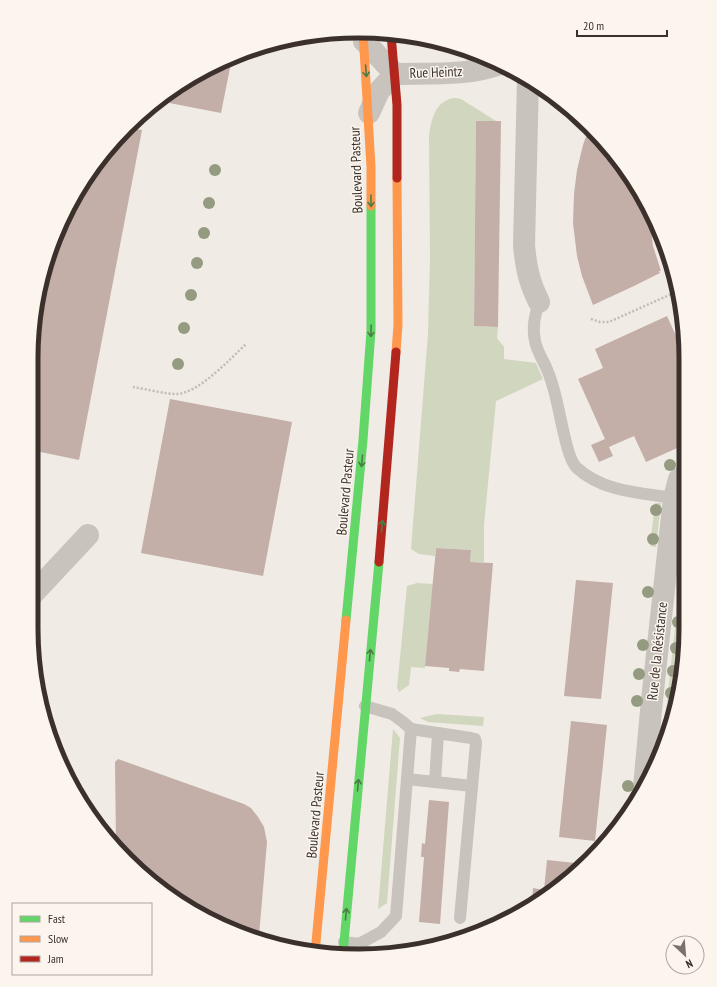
<svg xmlns="http://www.w3.org/2000/svg" width="717" height="987" font-family="'PT Sans Narrow',sans-serif">
<style>
.green{fill:#d1d6bf}
.building{fill:#c3afa7}
.lines{fill:none;stroke-linecap:round;stroke-linejoin:round}
.path{stroke:#c2bbb6;stroke-width:2.5;stroke-dasharray:2 2;stroke-linecap:butt}
.lane{stroke:#c9c3be;stroke-width:12}
.street{stroke:#c9c3be;stroke-width:22}
.fast{stroke:#63d668;stroke-width:9}
.slow{stroke:#ff974d;stroke-width:9}
.jam{stroke:#b3261e;stroke-width:9}
.tree{fill:#959b80}
.oneway{stroke:#4d7b46}
.labels{text-anchor:middle;dominant-baseline:central;stroke-width:3;stroke-linejoin:round;paint-order:stroke}
.street-label{font-size:14px;fill:#3b302b;stroke:#fbf5ee}
.rim{fill:none;stroke:#3b302b;stroke-width:5}
</style>
<rect width="100%" height="100%" fill="#f0ebe5"/>
<g class="green">
<path d="M 455,98 L 461,99 L 496,121 L 476,121 L 474,326 L 498,327 L 497,338 L 504,347 L 504,359 L 536,363 L 543,379 L 496,401 L 484,525 L 484,562 L 470,562 L 471,550 L 436,548 L 435,556 L 419,554 L 411,549 L 428,334 L 430,257 L 429,137 C 431,120 435,100 455,98 Z"/>
<polygon points="655,503 661,503 656,547 650,546"/>
<polygon points="681,570 685,570 685,578 671,721 665,721"/>
<polygon points="417,583 433,584 425,666 425,668 411,667 409,685 399,692 397,688 407,586"/>
<polygon points="437,714 484,717 483,726 428,722 420,718"/>
<polygon points="393,729 400,738 387,903 378,909"/>
</g>
<g class="building">
<polygon points="232,58 221,113 159,101 195,75"/>
<polygon points="476,121 501,121 498,327 474,326"/>
<polygon points="130,128 142,130 79,460 31,450 31,358 37,294 75,195"/>
<polygon points="589,128 605,143 649,214 653,246 661,271 659,271 660,273 634,286 593,305 582,276 577,256 573,223 574,194 577,170 583,145"/>
<polygon points="667,316 683,351 684,445 646,462 634,436 609,447 613,456 599,462 591,445 605,439 578,379 603,368 595,349"/>
<polygon points="170,399 292,422 263,576 141,553"/>
<polygon points="436,548 471,550 470,562 493,563 484,671 460,669 459,672 449,671 449,668 425,666"/>
<polygon points="576,580 613,583 601,699 564,696"/>
<polygon points="571,721 607,725 595,841 559,837"/>
<polygon points="118,759 244,804 251,808 258,817 264,827 267,842 259,936 214,922 143,875 116,845 115,762"/>
<polygon points="429,800 449,802 440,924 419,922 424,857 421,857 422,843 425,844"/>
<polygon points="547,860 585,864 574,875 532,901 533,888 544,890"/>
</g>
<g class="lines">
<g class="path">
<polyline points="591,319 600,322 609,322 676,292"/>
<path d="M 133,387 C 145,389 166,394 176,394 C 198,394 230,359 246,344"/>
</g>
<g class="lane">
<path d="M 539,302 C 535,315 532,327 535,341 C 537,352 544,361 548,372 C 556,391 559,414 564,434 C 566,443 570,462 577,468 C 603,492 641,493 674,498"/>
<polyline points="365,706 392,714 403,722 411,729 471,738 475,739 476,743 460,918"/>
<polyline points="407,779 472,786"/>
<polyline points="435,782 438,734"/>
<polyline points="344,942 359,944 381,932 396,916 411,729"/>
</g>
<g class="street">
<polyline points="364,41 395,74"/>
<path d="M 395,74 C 429,73 469,76 500,64"/>
<path d="M 528,80 L 524,245 C 526,267 529,282 539,302"/>
<polyline points="369,113 379,91 395,74"/>
<polyline points="31,596 88,535"/>
<polyline points="644,787 652,700 674,498 679,479 684,475"/>
</g>
<g class="fast">
<polyline points="346,620 363,440 371,331 371,206"/>
<polyline points="343,953 379,562"/>
</g>
<g class="slow">
<polyline points="363,32 371,167 371,206"/>
<polyline points="396,352 398,325 397,178"/>
<polyline points="315,953 346,620"/>
</g>
<g class="jam">
<polyline points="391,34 397,105 397,178"/>
<polyline points="379,562 396,352"/>
</g>
</g>
<g class="tree">
<circle cx="215" cy="170" r="6"/>
<circle cx="209" cy="203" r="6"/>
<circle cx="204" cy="233" r="6"/>
<circle cx="197" cy="263" r="6"/>
<circle cx="191" cy="295" r="6"/>
<circle cx="184" cy="328" r="6"/>
<circle cx="178" cy="364" r="6"/>
<circle cx="670" cy="465" r="6"/>
<circle cx="656" cy="510" r="6"/>
<circle cx="653" cy="539" r="6"/>
<circle cx="648" cy="592" r="6"/>
<circle cx="678" cy="622" r="6"/>
<circle cx="643" cy="645" r="6"/>
<circle cx="676" cy="648" r="6"/>
<circle cx="673" cy="671" r="6"/>
<circle cx="639" cy="674" r="6"/>
<circle cx="671" cy="693" r="6"/>
<circle cx="637" cy="701" r="6"/>
<circle cx="628" cy="786" r="6"/>
</g>
<defs><path id="oneway-shaft" d="M-6 0H5M1.5-3L5.5 0L1.5 3" fill="none" stroke-width="1.6" stroke-linecap="round" stroke-linejoin="round"/></defs>
<g class="oneway">
<use href="#oneway-shaft" transform="translate(366 71) rotate(86)"/>
<use href="#oneway-shaft" transform="translate(371 201) rotate(89)"/>
<use href="#oneway-shaft" transform="translate(371 331) rotate(92)"/>
<use href="#oneway-shaft" transform="translate(362 461) rotate(95)"/>
<use href="#oneway-shaft" transform="translate(382 526) rotate(-85)"/>
<use href="#oneway-shaft" transform="translate(370 655) rotate(-85)"/>
<use href="#oneway-shaft" transform="translate(358 785) rotate(-85)"/>
<use href="#oneway-shaft" transform="translate(346 914) rotate(-85)"/>
</g>
<g class="labels">
<g class="street-label">
<text transform="translate(436 72) rotate(-2)">Rue Heintz</text>
<text transform="translate(356 170) rotate(-92)">Boulevard Pasteur</text>
<text transform="translate(345 492) rotate(-85)">Boulevard Pasteur</text>
<text transform="translate(657 651) rotate(-84)">Rue de la Résistance</text>
<text transform="translate(315 815) rotate(-85)">Boulevard Pasteur</text>
</g>
</g>
<path d="M0 0H717V987H0ZM358 38H359A320 320 0 0 1 679 358V629A320 320 0 0 1 359 949H358A320 320 0 0 1 38 629V358A320 320 0 0 1 358 38Z" fill="#fbf5ee" fill-rule="evenodd"/>
<path class="rim" d="M358 38H359A320 320 0 0 1 679 358V629A320 320 0 0 1 359 949H358A320 320 0 0 1 38 629V358A320 320 0 0 1 358 38Z"/>
<rect x="12" y="903" width="140" height="72" fill="#fbf5ee" stroke="#aea6a0"/>
<rect x="20" y="916" width="20" height="6" fill="#63d668" stroke="#aea6a0"/>
<text x="48" y="923" font-size="12" fill="#3b302b">Fast</text>
<rect x="20" y="936" width="20" height="6" fill="#ff974d" stroke="#aea6a0"/>
<text x="48" y="943" font-size="12" fill="#3b302b">Slow</text>
<rect x="20" y="956" width="20" height="6" fill="#b3261e" stroke="#aea6a0"/>
<text x="48" y="963" font-size="12" fill="#3b302b">Jam</text>
<g transform="translate(685 955) rotate(154)"><circle r="19" fill="#fbf5ee" stroke="#aea6a0"/>
<path d="M0-3L7 15L0 10L-7 15Z" fill="#7a716c"/>
<text y="-6" font-size="11" font-weight="bold" text-anchor="middle" fill="#3b302b">N</text>
</g>
<path d="M577 30v6h90v-6" fill="none" stroke="#3b302b" stroke-width="2"/>
<text x="583" y="30" font-size="12" fill="#3b302b" stroke="#fbf5ee" stroke-width="3" paint-order="stroke">20 m</text>
</svg>
